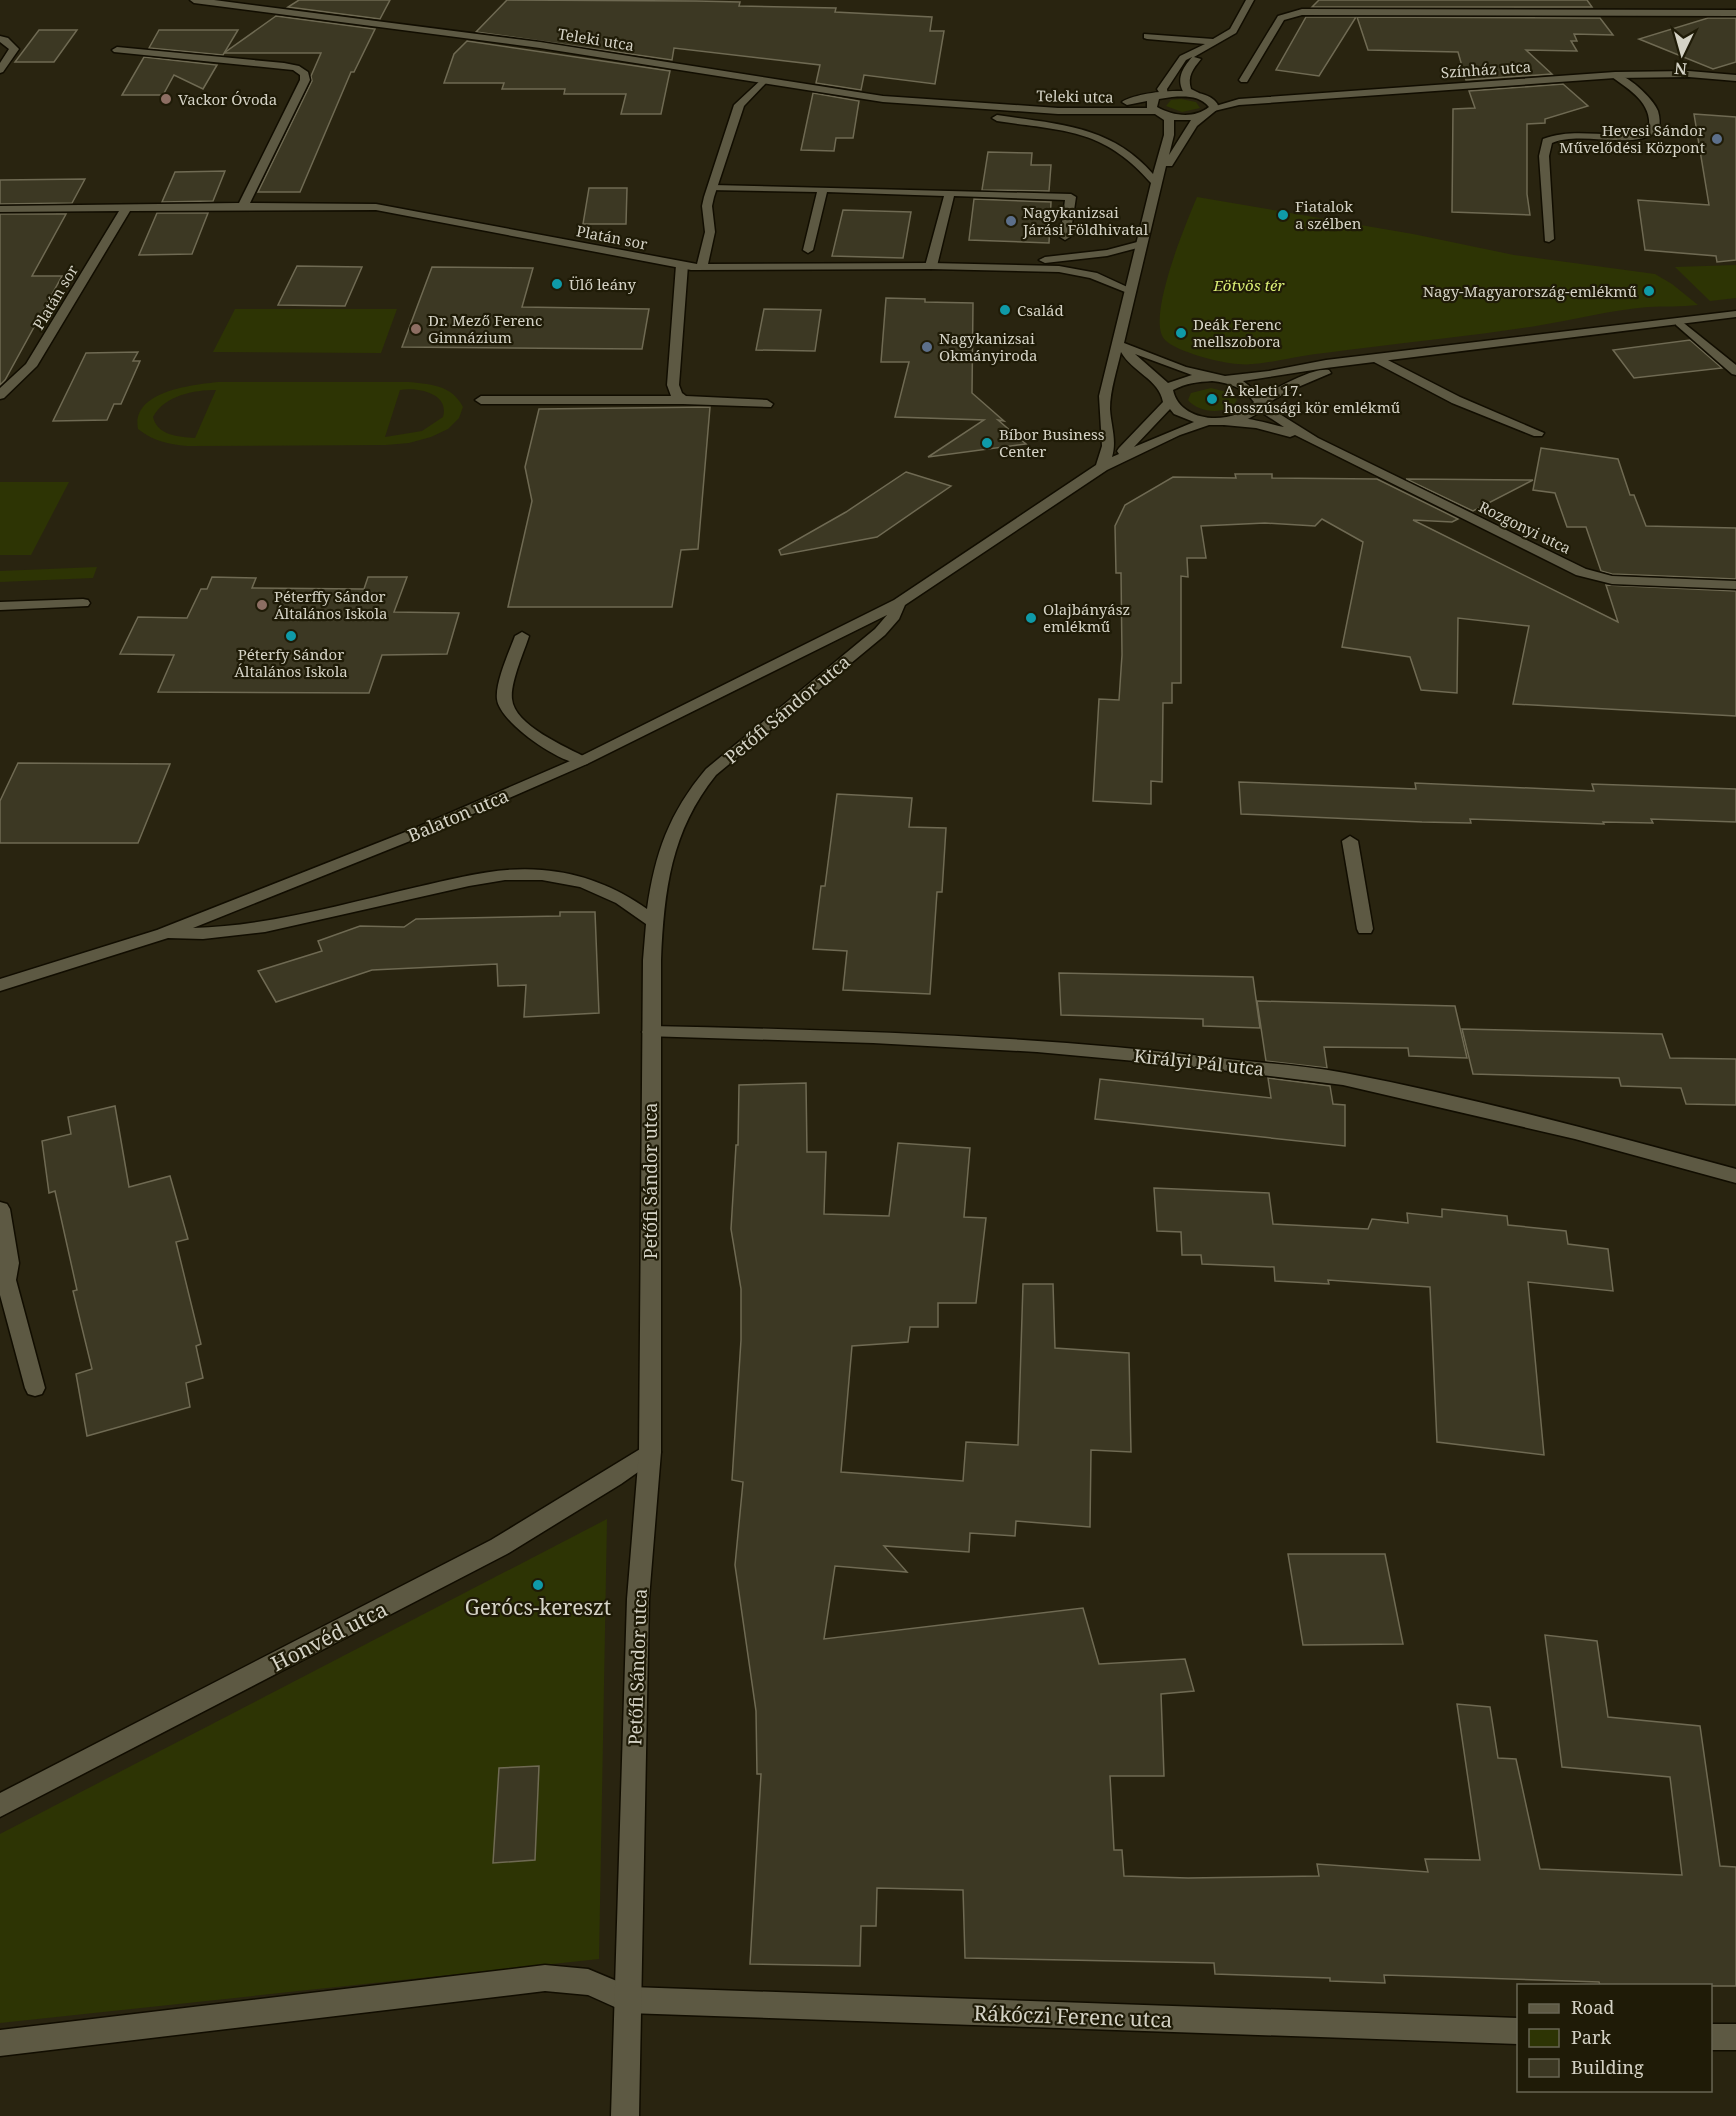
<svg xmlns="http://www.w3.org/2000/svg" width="1736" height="2116" font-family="'Noto Serif',serif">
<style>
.green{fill:#2d3404;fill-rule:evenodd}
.building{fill:#3c3823;stroke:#6f6a53;stroke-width:1.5}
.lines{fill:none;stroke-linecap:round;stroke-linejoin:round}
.lane-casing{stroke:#110d00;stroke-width:3}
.street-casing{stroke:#110d00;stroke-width:3}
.secondary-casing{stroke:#110d00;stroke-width:3}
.lane{fill:#5d5943;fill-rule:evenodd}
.street{fill:#5d5943;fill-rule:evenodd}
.secondary{fill:#5d5943;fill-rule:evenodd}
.education-dot{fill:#8d6e63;stroke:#1f1b07;stroke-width:2}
.service-dot{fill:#5c6f8a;stroke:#1f1b07;stroke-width:2}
.culture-dot{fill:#0f9aa8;stroke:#1f1b07;stroke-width:2}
.labels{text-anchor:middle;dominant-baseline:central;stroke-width:4.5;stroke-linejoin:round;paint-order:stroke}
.far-street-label{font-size:15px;fill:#d5d3c6;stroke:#1f1b07}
.far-poi-label{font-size:15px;fill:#d5d3c6;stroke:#1f1b07;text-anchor:start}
.far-park-label{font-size:15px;font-style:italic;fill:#daee75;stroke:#1f1b07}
.street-label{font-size:18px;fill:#d5d3c6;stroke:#1f1b07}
.near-poi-label{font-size:21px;fill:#d5d3c6;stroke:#1f1b07}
.near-street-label{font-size:21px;fill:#d5d3c6;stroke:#1f1b07}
</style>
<rect width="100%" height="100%" fill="#292410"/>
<g class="green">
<polygon points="1181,99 1196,102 1200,108 1182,112 1166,106 1171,100"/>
<path d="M 1197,197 L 1413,234 L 1514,255 L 1655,274 L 1672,284 L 1698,305 C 1681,307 1665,306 1648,307 C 1610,310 1573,320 1536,326 C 1479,335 1421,341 1364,348 C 1342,351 1319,353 1297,357 C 1278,360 1257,366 1238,364 C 1221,363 1177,352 1165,340 C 1145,320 1187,221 1197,197 Z"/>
<polygon points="1736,265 1736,298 1710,301 1675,267"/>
<polygon points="235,309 397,309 381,353 213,352"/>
<path d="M 218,382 L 408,382 C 430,384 452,385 463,407 L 459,418 L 448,429 L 431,437 L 409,443 L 386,445 L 187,446 C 168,444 153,441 138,429 C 131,391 192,385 218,382 ZM 216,390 L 195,438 C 178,437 157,435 153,417 C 165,395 194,390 216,390 ZM 400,390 C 417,387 450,393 443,417 L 422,431 L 385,437 Z"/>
<path d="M 1211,388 L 1231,393 L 1237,400 C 1228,416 1198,413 1188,400 L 1191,393 Z"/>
<polygon points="0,482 69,482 31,555 0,555"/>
<polygon points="97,567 93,578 0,582 0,571"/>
<polygon points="607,1519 599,1959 0,2023 0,1834"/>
</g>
<g class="building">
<polygon points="299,0 390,0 380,19 288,7"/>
<polygon points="507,0 696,1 740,2 739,6 836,8 835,12 932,17 930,31 944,31 935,84 864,75 861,90 816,83 820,65 674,48 672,60 476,32"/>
<polygon points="1319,0 1587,0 1592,7 1312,7"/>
<polygon points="276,16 375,29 354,72 351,72 300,192 258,192 312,81 311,76 321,53 224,53"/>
<polygon points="1306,17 1356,17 1319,76 1276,70"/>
<polygon points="1357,17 1600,18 1613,35 1574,34 1577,41 1571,41 1577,51 1526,50 1552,74 1466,80 1458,52 1368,50"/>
<polygon points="1708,18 1736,18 1736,62 1713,69 1639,39"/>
<polygon points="39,30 77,30 54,62 15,62"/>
<polygon points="159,30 238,30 223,55 149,48"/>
<polygon points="467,41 670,71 661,114 621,114 626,94 564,94 565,89 502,89 504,83 444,83 454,54"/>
<polygon points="144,57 217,65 203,89 174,75 163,95 122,95"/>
<polygon points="1563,84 1588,106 1545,119 1545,123 1527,124 1527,194 1530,215 1452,212 1453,109 1475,108 1469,91"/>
<polygon points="813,93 859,101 853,138 836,138 834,151 801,150"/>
<polygon points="1694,114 1736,117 1736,260 1717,262 1716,256 1645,250 1638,200 1709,205"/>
<polygon points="988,152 1032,153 1031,165 1051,165 1049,191 982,190"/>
<polygon points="225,171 213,201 162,202 175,172"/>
<polygon points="85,179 72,203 0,204 0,180"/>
<polygon points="589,188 627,188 626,224 583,224"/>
<polygon points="974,199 1051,202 1049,243 969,240"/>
<polygon points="843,210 911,212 903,258 832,256"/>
<polygon points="157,213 208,213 192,254 139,255"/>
<polygon points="0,214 66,214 32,276 62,276 5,380 0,385"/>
<polygon points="297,266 362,267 345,306 278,305"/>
<polygon points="432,267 533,268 522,307 649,309 642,349 402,347"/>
<polygon points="886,298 925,299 925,302 973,303 972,393 1004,421 998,420 1026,444 928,457 984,420 895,417 909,362 881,362"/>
<polygon points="764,309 821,310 815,351 756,350"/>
<polygon points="1690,340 1722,368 1634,378 1613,350"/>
<polygon points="138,352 133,361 140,361 121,404 114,404 107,420 53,421 86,353"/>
<polygon points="710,407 698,549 681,550 672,607 508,607 532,501 525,467 539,409"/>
<polygon points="1541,448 1618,459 1630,495 1634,495 1646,526 1736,528 1736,579 1612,574 1601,571 1586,527 1567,527 1555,493 1533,490"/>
<polygon points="906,472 951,486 877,537 781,555 779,550 846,512"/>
<polygon points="1235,474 1272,474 1272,478 1377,479 1458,519 1452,522 1413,520 1618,622 1606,585 1736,591 1736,716 1513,704 1529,626 1458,618 1457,693 1421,690 1410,657 1342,647 1363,542 1322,519 1315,526 1265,523 1201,526 1206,558 1187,558 1188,577 1181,576 1181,683 1172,683 1172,703 1163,703 1162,782 1151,781 1151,804 1093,801 1099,699 1119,700 1122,655 1121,573 1116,573 1115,526 1125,505 1173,477 1236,478"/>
<polygon points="1406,479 1533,480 1473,511"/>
<polygon points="212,577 256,578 252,588 364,589 368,577 407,577 394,612 459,613 447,654 382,655 369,693 158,692 174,655 120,654 138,617 187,618 201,589 207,589"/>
<polygon points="18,763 170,764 138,843 0,843 0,801"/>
<polygon points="1239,782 1416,789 1415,783 1594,791 1592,784 1736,789 1736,822 1651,819 1653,823 1603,822 1604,824 1470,819 1471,823 1422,822 1241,814"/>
<polygon points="837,794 912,798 909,827 946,828 942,892 937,892 930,994 843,990 847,951 813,949 821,886 825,886"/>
<polygon points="560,912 595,912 599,1013 524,1017 526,985 498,986 497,964 372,970 276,1002 258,971 322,951 318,941 360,926 404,927 416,919 560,916"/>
<polygon points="1059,973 1253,977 1260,1028 1203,1026 1203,1019 1061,1015"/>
<polygon points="1257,1001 1455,1006 1467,1058 1409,1056 1408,1048 1324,1047 1327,1068 1266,1061"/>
<polygon points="1462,1029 1662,1034 1670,1058 1736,1059 1736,1105 1686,1104 1681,1088 1621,1086 1619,1078 1473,1074"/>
<polygon points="1268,1078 1330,1086 1333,1104 1345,1105 1345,1146 1095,1119 1100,1079 1271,1098"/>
<polygon points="806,1083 807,1152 826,1152 824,1214 889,1216 898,1143 970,1148 964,1217 986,1218 976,1303 938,1303 938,1327 910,1327 908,1342 852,1346 841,1472 963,1481 966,1442 1018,1445 1023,1284 1053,1284 1055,1348 1129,1353 1131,1452 1091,1450 1090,1527 1016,1521 1015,1536 970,1533 969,1552 884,1546 907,1572 835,1566 824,1639 1083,1608 1099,1664 1185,1659 1194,1691 1161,1694 1164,1776 1110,1776 1114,1850 1122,1850 1124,1876 1188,1878 1319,1876 1317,1864 1428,1872 1425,1859 1480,1860 1457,1704 1490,1707 1498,1758 1516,1759 1540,1869 1682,1875 1670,1777 1562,1767 1545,1635 1597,1641 1608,1717 1700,1726 1720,1866 1736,1867 1736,1986 1614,1986 1600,1985 1599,1982 1384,1975 1385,1983 1330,1981 1330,1978 1215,1974 1214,1963 965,1958 963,1890 877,1888 876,1926 861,1926 860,1966 750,1964 761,1774 757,1774 756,1711 735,1565 743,1482 732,1480 741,1340 741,1289 731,1229 736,1145 738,1145 739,1085"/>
<polygon points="115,1106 129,1187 170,1176 188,1239 176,1242 201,1344 196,1346 203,1378 186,1383 190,1407 87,1436 76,1374 92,1369 73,1291 77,1290 55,1191 49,1193 42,1141 71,1134 68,1117"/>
<polygon points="1154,1188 1269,1193 1273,1224 1368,1229 1372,1219 1408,1223 1407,1213 1442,1217 1442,1209 1507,1216 1508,1225 1566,1231 1568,1244 1608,1249 1613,1291 1528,1282 1544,1455 1437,1442 1430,1287 1328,1280 1329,1284 1275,1281 1274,1267 1202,1264 1201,1255 1182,1255 1181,1232 1157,1231"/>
<polygon points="1288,1554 1385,1554 1403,1644 1303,1645"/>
<polygon points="539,1766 535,1860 493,1863 499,1768"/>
</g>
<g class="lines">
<g class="lane-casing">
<g id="lane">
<path d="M 1612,73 C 1625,72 1653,98 1658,111 C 1660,118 1660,123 1659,130 C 1634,152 1583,130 1552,143 L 1549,156 L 1554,239 L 1549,242 L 1545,241 L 1539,156 L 1543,139 C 1579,125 1619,143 1649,128 C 1652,103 1630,90 1612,77 Z"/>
<polygon points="713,185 1071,194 1076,197 1070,237 1065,240 1060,237 1065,200 954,196 937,266 931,269 925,266 944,196 827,192 813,250 808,253 803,250 817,192 709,190 708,188"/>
<polygon points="682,262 688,265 679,385 682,393 686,396 767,400 773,404 771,407 683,404 481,404 475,400 481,396 671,396 667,385 676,265"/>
<polygon points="83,599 88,600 90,603 88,606 0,610 0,602"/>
<path d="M 522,632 L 529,636 C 524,652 510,683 512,699 C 514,725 566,747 587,758 L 590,761 L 587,764 C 567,769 499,723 497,699 C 495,683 509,652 515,636 Z"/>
<polygon points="1350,836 1358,841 1373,929 1371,933 1359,933 1357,929 1342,841"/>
</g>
</g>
<g class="street-casing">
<g id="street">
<path d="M 1246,0 L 1254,0 L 1236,33 L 1194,57 L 1201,59 C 1193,69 1187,76 1191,89 L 1199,93 L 1199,97 L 1184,93 C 1176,79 1182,69 1192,57 L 1186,60 L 1167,89 L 1168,97 L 1162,97 L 1157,89 L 1180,56 L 1205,44 L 1147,39 L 1144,38 L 1144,34 L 1213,39 L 1230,29 Z"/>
<polygon points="1302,9 1736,10 1736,16 1302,15 1284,20 1247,82 1241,82 1239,80 1278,16"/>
<polygon points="0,36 8,38 19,49 3,72 0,73 0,63 9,49 0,42"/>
<polygon points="117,47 284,63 299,66 308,72 310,80 250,203 376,204 697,264 705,232 702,206 704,197 734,105 763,78 766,79 766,83 744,106 714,197 712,206 715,232 708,264 931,263 1059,266 1097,273 1136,291 1130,294 1090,278 1059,272 931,269 691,270 376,210 130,211 37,366 4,398 0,399 0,388 26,364 119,211 0,212 0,206 239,203 300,80 300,75 293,70 114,52 112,50"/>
<polygon points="1689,71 1736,75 1736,81 1689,77 1615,78 1239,105 1214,111 1209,108 1239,99 1615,72"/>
<polygon points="1141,241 1146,244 1145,246 1107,256 1045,263 1039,260 1045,257 1107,250"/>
<polygon points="1680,320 1736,365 1736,375 1732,374 1676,325 1676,321"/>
<polygon points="1378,355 1460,397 1544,433 1542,436 1534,436 1452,403 1374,362 1374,356"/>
<path d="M 1259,401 L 1318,438 L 1586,569 L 1612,576 L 1736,581 L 1736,589 L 1612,584 L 1576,575 L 1295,435 L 1290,437 L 1256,428 L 1224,425 L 1218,421 C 1229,411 1269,424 1284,427 L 1255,408 L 1253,405 Z"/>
<path d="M 651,1026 C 841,1030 1030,1035 1219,1058 C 1260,1063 1303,1065 1345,1073 C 1476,1098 1607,1134 1736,1169 L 1736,1183 L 1575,1139 L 1343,1085 L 1179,1065 L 1037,1052 L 873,1043 L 645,1036 L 642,1032 L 645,1028 Z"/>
<polygon points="0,1202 7,1204 10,1209 19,1263 16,1280 45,1388 42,1394 35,1396 28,1394 25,1388 0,1295"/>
<polygon points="650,1443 658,1446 661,1452 658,1458 621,1484 507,1554 0,1817 0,1793 491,1540"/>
<polygon points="545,1965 588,1969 631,1987 1518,2018 1518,2044 628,2013 588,1995 545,1991 0,2056 0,2030"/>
<rect x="1710" y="2024" width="26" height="26"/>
</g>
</g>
<g class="secondary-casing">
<path id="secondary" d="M 190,0 L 214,0 L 540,42 L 883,96 L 1058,108 L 1147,108 L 1147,101 L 1127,105 L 1122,102 C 1138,91 1213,82 1219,108 L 1197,126 L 1172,166 L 1166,166 L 1124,343 L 1186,367 L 1225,376 L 1269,371 L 1326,360 L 1736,311 L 1736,317 L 1326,368 L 1243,381 L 1262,396 C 1277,388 1313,367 1329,370 L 1331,373 L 1291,390 L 1264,405 L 1257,414 L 1244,421 L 1224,425 L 1209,425 L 1180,435 L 1107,470 L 905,605 L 899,619 L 885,635 L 716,775 C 671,831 664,890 661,960 L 661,1452 L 649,1599 L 639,2116 L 611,2116 L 627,1599 L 639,1452 L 643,960 L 646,924 L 616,903 L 580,887 L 542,880 L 505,880 L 469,886 L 265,932 L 203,939 L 168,938 L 0,991 L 0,979 L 157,930 L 413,829 L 577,758 L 894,600 L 1096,465 L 1102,446 L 1099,396 L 1151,183 C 1103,128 1064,131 997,121 L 992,118 L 997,115 C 1057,124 1111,125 1153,174 L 1164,135 L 1164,120 L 1155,114 L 1058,114 L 883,102 L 540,48 L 194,3 ZM 1172,97 C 1187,96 1200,96 1209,107 C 1194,119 1173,116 1157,107 L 1159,99 ZM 1174,120 L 1191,120 L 1169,155 L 1174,135 ZM 1121,352 C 1132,372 1159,379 1163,402 L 1119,448 L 1117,451 L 1119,454 L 1112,457 C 1117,440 1111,426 1110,409 C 1110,390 1117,370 1121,352 ZM 1135,354 L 1192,375 L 1168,383 ZM 1212,381 C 1229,383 1243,387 1254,402 C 1235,426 1180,424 1173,390 C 1186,383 1198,382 1212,381 ZM 1170,409 L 1174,414 L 1194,422 L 1134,447 ZM 887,615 L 875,629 L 706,769 C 669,813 655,853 647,909 C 616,887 581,873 542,870 C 500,866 457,878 417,887 C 343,904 269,926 193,928 L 425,835 L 587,764 Z"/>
</g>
<use href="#lane" class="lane"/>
<use href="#street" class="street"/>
<use href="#secondary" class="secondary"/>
</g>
<g class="education-dot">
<circle cx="166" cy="99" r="6"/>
<circle cx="416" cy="329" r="6"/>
<circle cx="262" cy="605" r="6"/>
</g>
<g class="service-dot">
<circle cx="1717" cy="139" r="6"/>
<circle cx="1011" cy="221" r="6"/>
<circle cx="927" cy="347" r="6"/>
</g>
<g class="culture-dot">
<circle cx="1283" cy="215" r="6"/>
<circle cx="557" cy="284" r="6"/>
<circle cx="1649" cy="291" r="6"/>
<circle cx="1005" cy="310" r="6"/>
<circle cx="1181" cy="333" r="6"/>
<circle cx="1212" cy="399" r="6"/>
<circle cx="987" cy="443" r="6"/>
<circle cx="1031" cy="618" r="6"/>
<circle cx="291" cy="636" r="6"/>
<circle cx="538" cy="1585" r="6"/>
</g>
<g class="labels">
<g class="far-street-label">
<text transform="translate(596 39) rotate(9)">Teleki utca</text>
<text transform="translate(1486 69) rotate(-4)">Színház utca</text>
<text transform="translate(1075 96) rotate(1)">Teleki utca</text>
<text transform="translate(612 237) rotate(11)">Platán sor</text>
<text transform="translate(55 297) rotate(-59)">Platán sor</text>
<text transform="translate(1525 527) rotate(26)">Rozgonyi utca</text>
</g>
<g class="far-poi-label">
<text x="178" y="99">Vackor Óvoda</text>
<text x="1705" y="130" text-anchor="end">Hevesi Sándor<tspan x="1705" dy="17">Művelődési Központ</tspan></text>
<text x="1295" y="206">Fiatalok<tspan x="1295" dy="17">a szélben</tspan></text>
<text x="1023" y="212">Nagykanizsai<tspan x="1023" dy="17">Járási Földhivatal</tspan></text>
<text x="569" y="284">Ülő leány</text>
<text x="1637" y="291" text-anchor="end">Nagy-Magyarország-emlékmű</text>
<text x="1017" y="310">Család</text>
<text x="428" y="320">Dr. Mező Ferenc<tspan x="428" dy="17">Gimnázium</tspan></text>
<text x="1193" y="324">Deák Ferenc<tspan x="1193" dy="17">mellszobora</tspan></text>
<text x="939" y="338">Nagykanizsai<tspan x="939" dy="17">Okmányiroda</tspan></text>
<text x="1224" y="390">A keleti 17.<tspan x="1224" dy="17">hosszúsági kör emlékmű</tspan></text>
<text x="999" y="434">Bíbor Business<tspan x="999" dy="17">Center</tspan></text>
<text x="274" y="596">Péterffy Sándor<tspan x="274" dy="17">Általános Iskola</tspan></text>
<text x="1043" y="609">Olajbányász<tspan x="1043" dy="17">emlékmű</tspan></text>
<text x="291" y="654" text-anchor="middle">Péterfy Sándor<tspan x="291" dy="17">Általános Iskola</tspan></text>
</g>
<g class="far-park-label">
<text x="1249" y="285">Eötvös tér</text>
</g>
<g class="street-label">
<text transform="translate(787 709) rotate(-40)">Petőfi Sándor utca</text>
<text transform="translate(458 815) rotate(-23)">Balaton utca</text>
<text transform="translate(1199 1062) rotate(6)">Királyi Pál utca</text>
<text transform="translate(650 1181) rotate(-90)">Petőfi Sándor utca</text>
<text transform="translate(637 1667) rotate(-88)">Petőfi Sándor utca</text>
</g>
<g class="near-poi-label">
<text x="538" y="1607">Gerócs-kereszt</text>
</g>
<g class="near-street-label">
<text transform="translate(329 1636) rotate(-27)">Honvéd utca</text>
<text transform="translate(1073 2016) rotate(2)">Rákóczi Ferenc utca</text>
</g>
</g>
<rect x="1517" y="1984" width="195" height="108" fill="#1f1b07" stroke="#686553" stroke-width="1.5"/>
<rect x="1529" y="2004" width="30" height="9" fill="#5d5943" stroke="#686553" stroke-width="1.5"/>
<text x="1571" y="2014" font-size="18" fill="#d5d3c6">Road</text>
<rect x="1529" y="2029" width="30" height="18" fill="#2d3404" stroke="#686553" stroke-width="1.5"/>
<text x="1571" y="2044" font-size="18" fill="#d5d3c6">Park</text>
<rect x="1529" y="2059" width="30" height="18" fill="#3c3823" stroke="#686553" stroke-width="1.5"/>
<text x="1571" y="2074" font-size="18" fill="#d5d3c6">Building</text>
<g transform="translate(1682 54) rotate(185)" stroke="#1f1b07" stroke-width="4.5" paint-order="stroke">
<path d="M0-4.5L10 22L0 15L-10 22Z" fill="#d5d3c6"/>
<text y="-9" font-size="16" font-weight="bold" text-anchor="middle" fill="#d5d3c6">N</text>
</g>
</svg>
